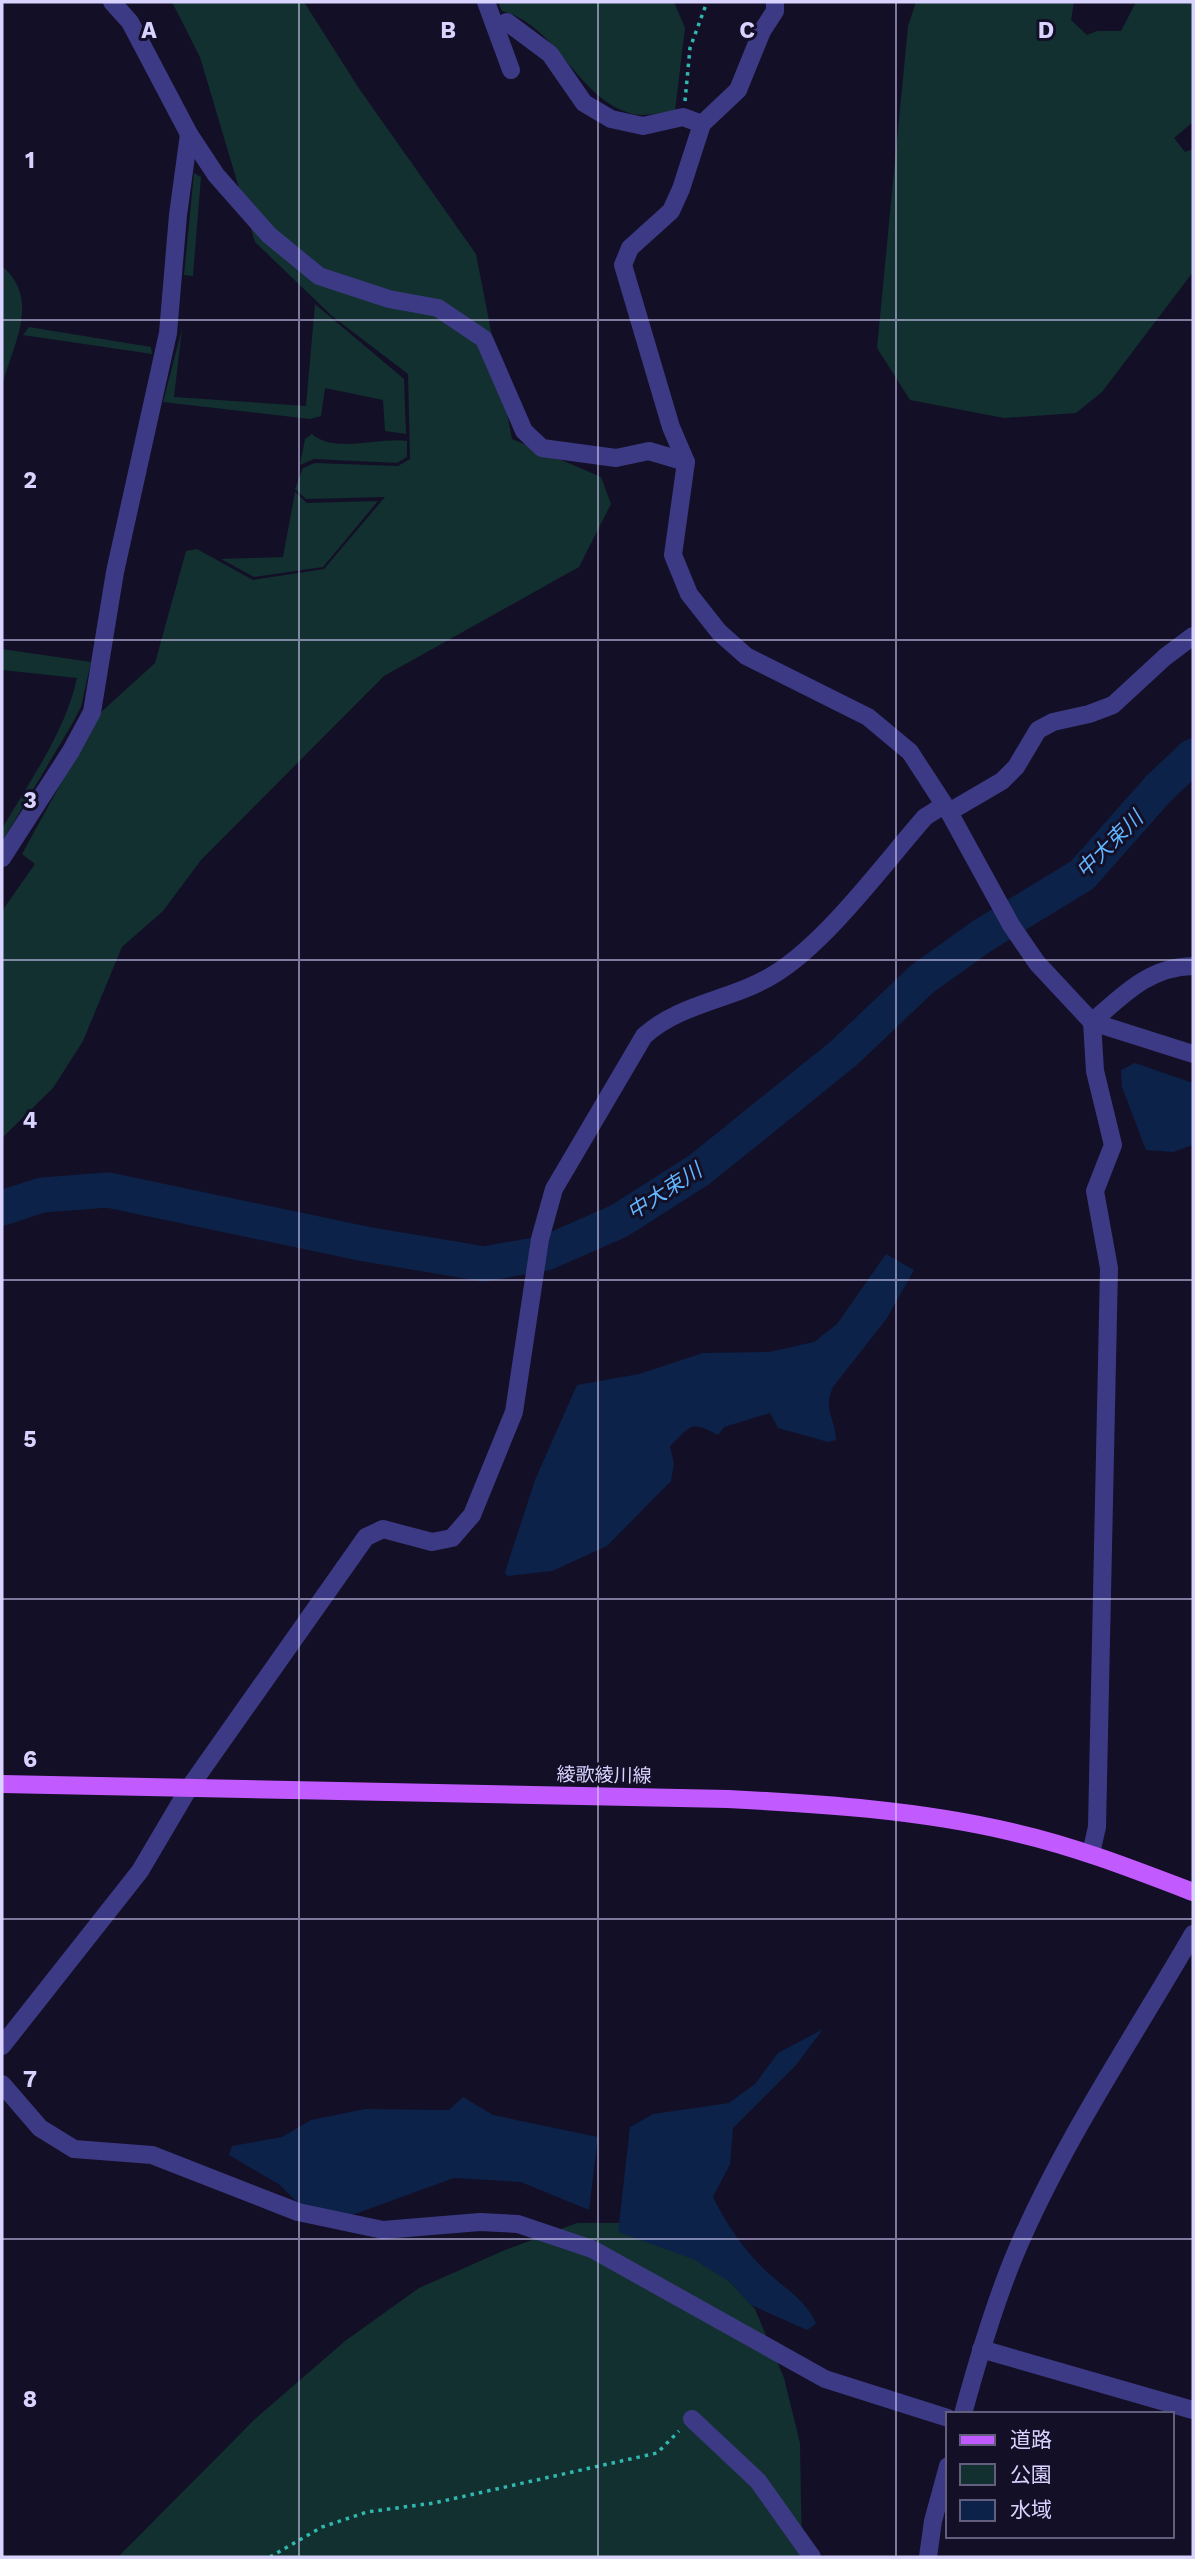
<svg xmlns="http://www.w3.org/2000/svg" width="1195" height="2559" font-family="'Work Sans','Noto Sans JP',sans-serif">
<style>
.green{fill:#12302f}
.water{fill:#0c2248}
.lines{fill:none;stroke-linecap:round;stroke-linejoin:round}
.river{stroke:#0c2248;stroke-width:35}
.path{stroke:#2fb8b0;stroke-width:3.5;stroke-dasharray:3.5 5;stroke-linecap:butt}
.minor{stroke:#3d3a85;stroke-width:18}
.major{stroke:#c25bff;stroke-width:18}
.grid{fill:none;stroke:#d9d4ff;stroke-width:2;stroke-opacity:0.55}
.labels{text-anchor:middle;dominant-baseline:central;stroke-width:6;stroke-linejoin:round;paint-order:stroke}
.street-label{font-size:19px;fill:#d9d4ff;stroke:#130f26}
.water-label{font-size:21px;font-style:italic;fill:#62b6ff;stroke:#130f26}
.grid-label{font-size:23px;text-anchor:middle;font-weight:bold;fill:#d9d4ff;stroke:#130f26;stroke-width:6;stroke-linejoin:round;paint-order:stroke}
</style>
<rect width="100%" height="100%" fill="#130f26"/>
<g class="green">
<polygon points="172,2 304,2 360,90 476,254 512,439 601,477 611,504 579,567 384,676 201,860 163,911 122,947 83,1041 53,1088 2,1138 2,911 35,864 22,854 99,714 155,663 186,551 197,549 253,580 324,569 385,497 306,499 295,489 303,468 315,463 398,466 410,459 408,374 332,316 255,242 200,57"/>
<path d="M 498,2 L 674,2 L 685,28 L 675,111 C 662,112 644,117 632,114 C 577,99 558,26 502,11 Z"/>
<polygon points="916,2 1074,2 1071,20 1087,35 1097,31 1121,31 1136,2 1193,2 1193,122 1174,138 1185,152 1193,149 1193,272 1102,392 1076,413 1004,418 910,400 877,348 908,26"/>
<polygon points="194,173 201,177 193,276 184,275"/>
<path d="M 2,266 C 42,301 12,345 2,387 Z"/>
<polygon points="315,304 404,379 406,434 385,431 383,400 325,388 321,416 310,419 163,402 182,329 174,397 306,406"/>
<polygon points="29,327 151,347 152,354 23,335"/>
<path d="M 312,434 C 334,454 380,437 407,441 L 407,457 L 397,463 L 314,459 L 300,465 L 305,439 Z"/>
<polygon points="295,492 307,503 378,501 323,567 254,577 221,559 283,557"/>
<path d="M 2,649 L 91,662 L 81,707 L 72,724 L 2,842 L 2,829 C 30,780 65,733 77,678 L 2,670 Z"/>
<polygon points="577,2223 641,2223 700,2250 755,2309 784,2378 800,2443 802,2557 118,2557 255,2419 345,2341 419,2288 505,2250"/>
</g>
<g class="water">
<polygon points="1135,1063 1193,1083 1193,1145 1173,1152 1146,1150 1122,1087 1121,1070"/>
<path d="M 886,1254 L 914,1270 L 887,1318 L 833,1387 C 822,1413 836,1417 836,1440 L 828,1442 L 778,1428 L 770,1413 L 724,1427 L 718,1435 C 689,1419 691,1427 670,1446 L 674,1464 L 671,1481 L 607,1546 L 552,1571 L 507,1576 L 505,1572 L 535,1480 L 577,1385 L 639,1374 L 703,1353 L 769,1352 L 814,1342 L 837,1324 Z"/>
<path d="M 823,2029 L 796,2065 L 733,2128 L 730,2164 L 713,2197 C 727,2225 742,2247 764,2269 C 782,2287 806,2299 816,2324 L 807,2330 L 751,2305 L 730,2282 L 693,2259 L 618,2232 L 630,2127 L 653,2114 L 729,2103 L 755,2084 L 778,2053 Z"/>
<polygon points="463,2097 493,2115 598,2137 589,2210 521,2182 454,2178 355,2214 320,2214 297,2202 280,2185 229,2155 232,2146 282,2137 311,2120 365,2109 449,2110"/>
</g>
<g class="lines">
<polyline class="river" points="2,1208 42,1195 108,1190 365,1244 484,1264 546,1253 619,1221 699,1170 844,1053 922,979 982,936 1082,875 1159,788 1193,756"/>
<g class="path">
<polyline points="685,101 690,48 707,2"/>
<polyline points="270,2557 322,2527 367,2512 434,2503 657,2453 679,2431"/>
</g>
<g class="minor">
<polyline points="112,2 130,22 189,134 216,175 269,235 319,276 389,299 438,308 484,339 524,431 542,448 616,458 649,451 686,462 673,555 689,594 719,632 746,656 868,717 910,752 949,812 1011,925 1037,963 1092,1022 1193,1054"/>
<polyline points="486,2 511,70"/>
<polyline points="496,27 507,22 550,54 584,103 611,119 643,126 683,117 702,124"/>
<polyline points="686,462 671,427 623,265 630,248 671,211 681,189 702,124 738,90 762,31 775,11 775,2"/>
<polyline points="949,812 1002,781 1016,767 1038,730 1053,722 1089,714 1113,705 1165,657 1193,636"/>
<polyline points="2,858 71,751 92,712 115,572 168,333 178,215 189,134"/>
<path d="M 1092,1022 C 1124,994 1149,967 1193,966"/>
<polyline points="1091,1853 1097,1827 1109,1268 1095,1191 1113,1145 1095,1071 1092,1022"/>
<path d="M 2,2046 L 140,1871 L 189,1788 L 366,1537 L 383,1529 L 432,1542 L 452,1538 L 472,1515 L 514,1412 L 540,1239 L 554,1189 L 644,1036 C 680,1003 732,1000 773,975 C 826,943 883,865 925,817 L 944,805"/>
<polyline points="2,2084 40,2128 74,2149 152,2155 298,2212 383,2230 480,2222 518,2224 592,2249 825,2379 948,2418"/>
<polyline points="981,2349 1193,2410"/>
<path d="M 963,2414 C 978,2359 994,2304 1016,2252 C 1063,2141 1133,2038 1193,1934"/>
<polyline points="692,2419 758,2481 812,2557"/>
<polyline points="928,2557 933,2521 948,2466"/>
</g>
<path class="major" d="M 2,1784 L 728,1799 C 823,1804 919,1810 1012,1832 C 1074,1846 1133,1869 1193,1892"/>
</g>
<path class="grid" d="M 299,2 L 299,2557M 598,2 L 598,2557M 896,2 L 896,2557M 2,320 L 1193,320M 2,640 L 1193,640M 2,960 L 1193,960M 2,1280 L 1193,1280M 2,1599 L 1193,1599M 2,1919 L 1193,1919M 2,2239 L 1193,2239"/>
<g class="labels">
<g class="street-label">
<text transform="translate(604 1775) rotate(1)">綾歌綾川線</text>
</g>
<g class="water-label">
<text transform="translate(1109 844) rotate(-45)">中大束川</text>
<text transform="translate(664 1191) rotate(-33)">中大束川</text>
</g>
</g>
<g class="grid-label">
<text x="149" y="38">A</text>
<text x="448" y="38">B</text>
<text x="747" y="38">C</text>
<text x="1046" y="38">D</text>
<text x="30" y="168">1</text>
<text x="30" y="488">2</text>
<text x="30" y="808">3</text>
<text x="30" y="1128">4</text>
<text x="30" y="1447">5</text>
<text x="30" y="1767">6</text>
<text x="30" y="2087">7</text>
<text x="30" y="2407">8</text>
</g>
<rect width="1195" height="2559" fill="none" stroke="#d9d4ff" stroke-width="7"/>
<rect x="946" y="2412" width="228" height="126" fill="#130f26" stroke="#625e7d" stroke-width="2"/>
<rect x="960" y="2435" width="35" height="10" fill="#c25bff" stroke="#625e7d" stroke-width="2"/>
<text x="1010" y="2447" font-size="21" fill="#d9d4ff">道路</text>
<rect x="960" y="2464" width="35" height="21" fill="#12302f" stroke="#625e7d" stroke-width="2"/>
<text x="1010" y="2482" font-size="21" fill="#d9d4ff">公園</text>
<rect x="960" y="2500" width="35" height="21" fill="#0c2248" stroke="#625e7d" stroke-width="2"/>
<text x="1010" y="2517" font-size="21" fill="#d9d4ff">水域</text>
</svg>
